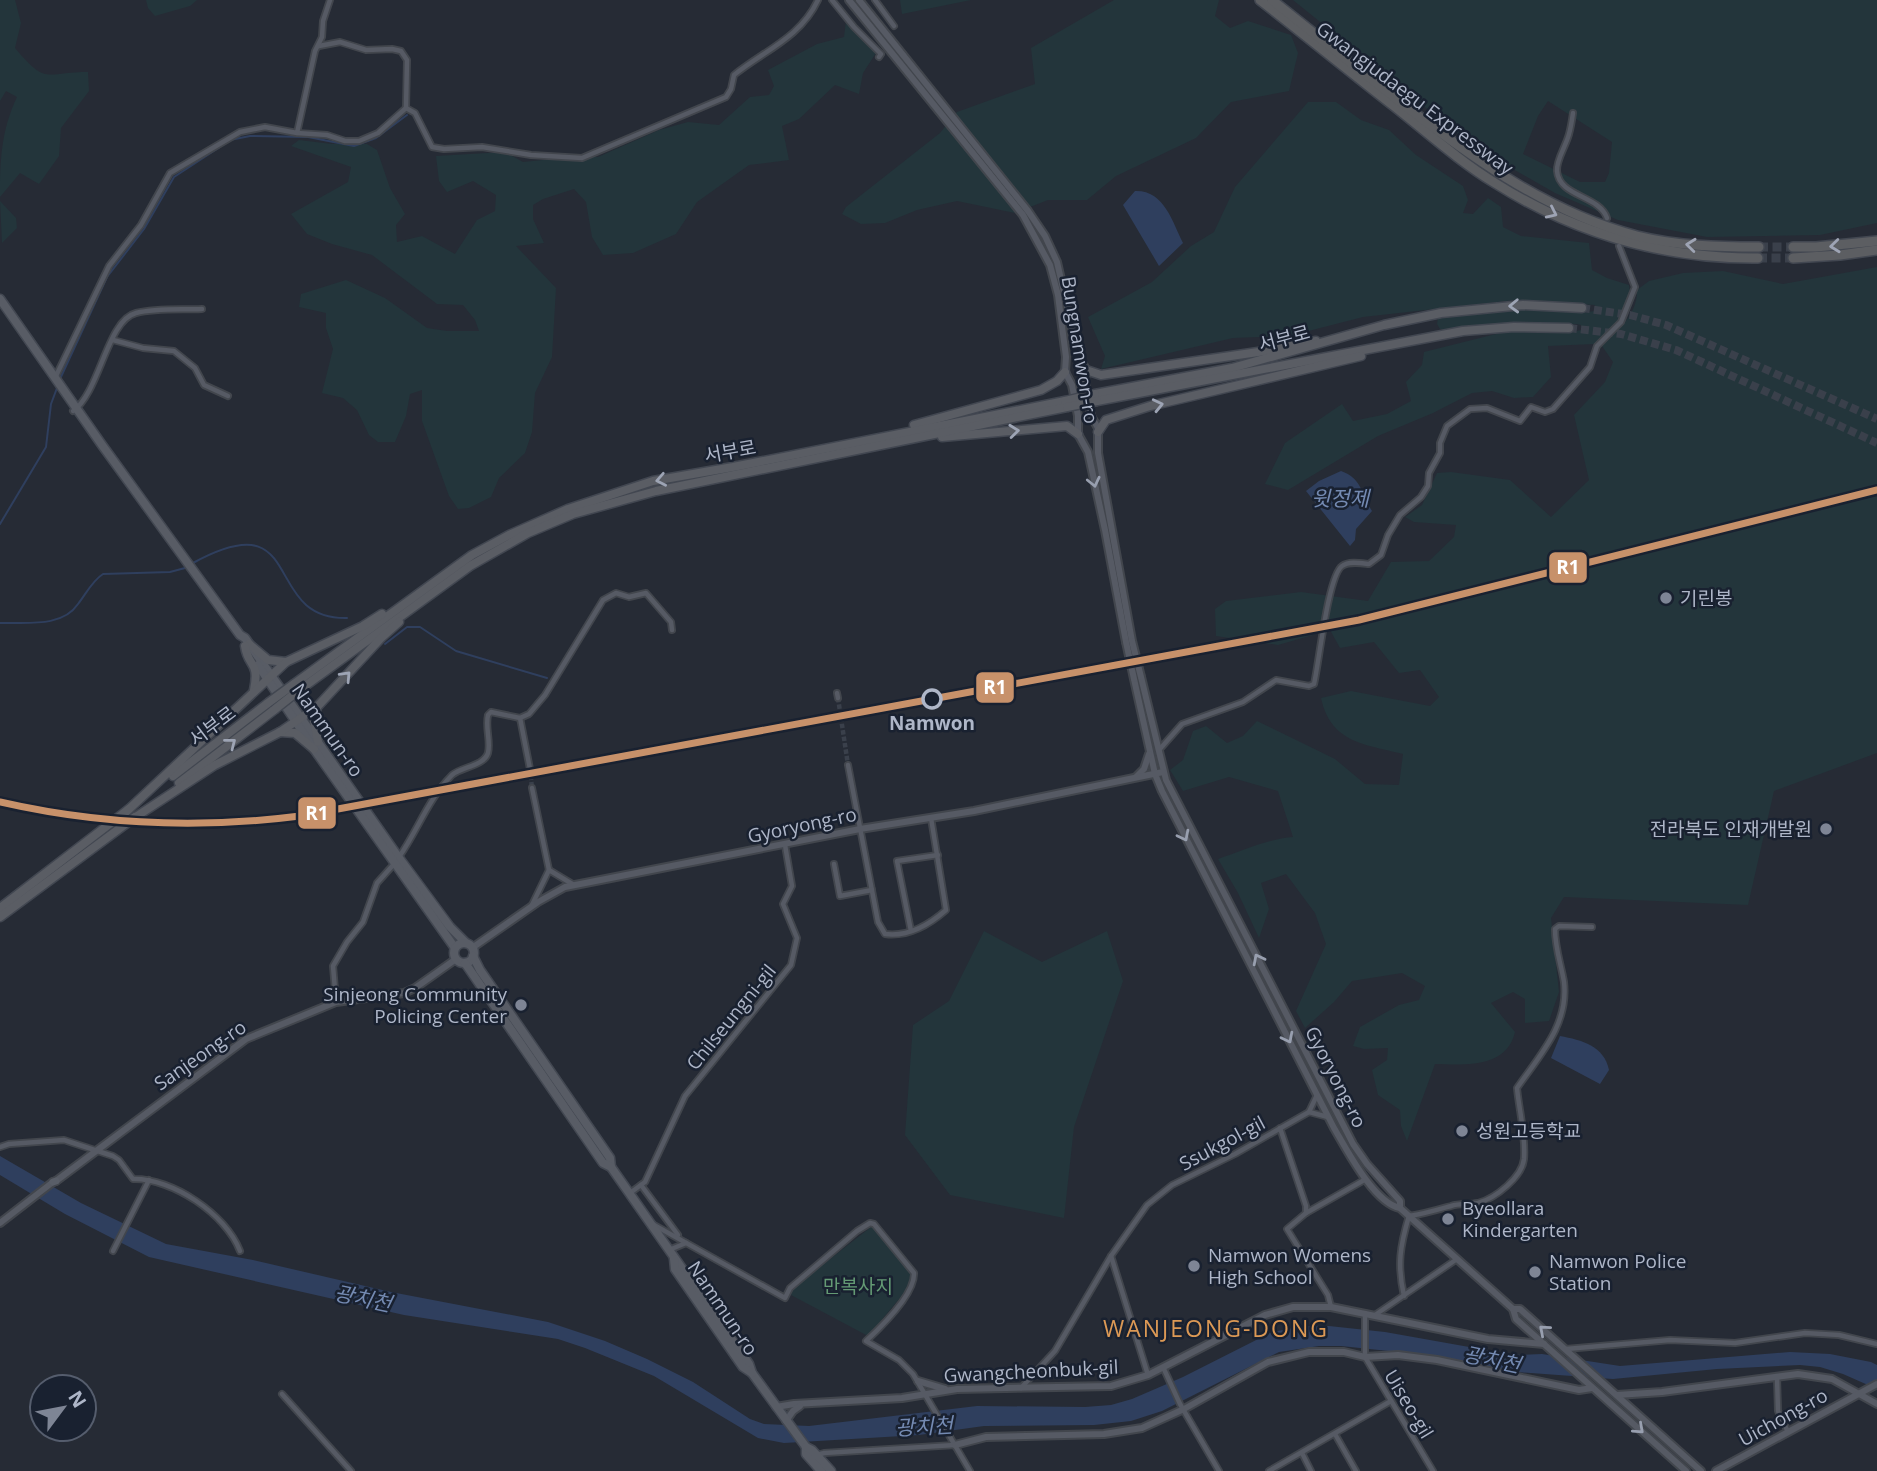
<svg xmlns="http://www.w3.org/2000/svg" width="1877" height="1471" font-family="'Open Sans','Noto Sans KR',sans-serif">
<style>
.green{fill:#23353b;fill-rule:evenodd}
.water{fill:#2f3f5e}
.lines{fill:none;stroke-linecap:round;stroke-linejoin:round}
.stream{stroke:#2f3f5e;stroke-width:2}
.minor-tunnel{stroke:#3a404b;stroke-width:4.5;stroke-dasharray:4.5 2;stroke-linecap:butt}
.trunk-tunnel{stroke:#3a404b;stroke-width:8;stroke-dasharray:8 4;stroke-linecap:butt}
.motorway-tunnel{stroke:#3a404b;stroke-width:9;stroke-dasharray:9 4.5;stroke-linecap:butt}
.minor-casing{stroke:#42464d;stroke-width:8}
.tertiary-casing{stroke:#42464d;stroke-width:10}
.secondary-casing{stroke:#42464d;stroke-width:10}
.primary-casing{stroke:#434852;stroke-width:11}
.trunk-casing{stroke:#424751;stroke-width:11}
.motorway-casing{stroke:#424751;stroke-width:12}
.minor{stroke:#565a64;stroke-width:4.5}
.tertiary{stroke:#565a64;stroke-width:6}
.secondary{stroke:#595e68;stroke-width:7}
.primary{stroke:#585c65;stroke-width:8}
.trunk{stroke:#5a5d64;stroke-width:8}
.motorway{stroke:#5c5e62;stroke-width:9}
.rail-casing{stroke:#595e66;stroke-width:4.5}
.rail{stroke:#192130;stroke-width:2;stroke-dasharray:5;stroke-linecap:butt}
.tertiary-bridge-casing{stroke:#42464d;stroke-width:10;stroke-linecap:butt}
.trunk-bridge-casing{stroke:#424751;stroke-width:11;stroke-linecap:butt}
.tertiary-bridge{stroke:#565a64;stroke-width:6}
.trunk-bridge{stroke:#5a5d64;stroke-width:8}
.rail-1-casing{stroke:#192130;stroke-width:12}
.rail-1{stroke:#c7916a;stroke-width:7}
.oneway{stroke:#9ea4b4}
.oneway2{stroke:#9da4b4}
.oneway3{stroke:#989faf}
.poi-dot{fill:#7e8595;stroke:#192130;stroke-width:2.5}
.stop-dot{fill:#192130;stroke:#aeb6c8;stroke-width:3.5}
.labels{text-anchor:middle;dominant-baseline:central;stroke-width:5;stroke-linejoin:round;paint-order:stroke}
.street-label{font-size:19px;fill:#aeb6c8;stroke:#192130}
.poi-label{font-size:19px;fill:#aeb6c8;stroke:#192130;text-anchor:start}
.stop-label{font-size:19px;font-weight:bold;fill:#aeb6c8;stroke:#192130}
.park-label{font-size:19px;fill:#649a74;stroke:#192130}
.water-label{font-size:21px;font-style:italic;fill:#748ab2;stroke:#192130}
.quarter-label{font-size:23px;letter-spacing:2px;fill:#dc9955;stroke:#192130}
.line-badge{stroke:#192130;stroke-width:2.5}
.badge-label{font-size:19px;text-anchor:middle;font-weight:bold;fill:#fff}
</style>
<rect width="100%" height="100%" fill="#262b35"/>
<g class="green">
<path d="M 0,0 L 15,0 L 21,23 L 15,48 C 47,86 44,72 88,72 L 89,91 L 61,128 L 59,156 L 39,184 L 20,173 L 0,197 C 0,160 1,131 17,97 L 6,91 L 0,101 Z"/>
<polygon points="146,0 197,0 190,6 155,16 148,8"/>
<polygon points="900,0 971,0 902,14"/>
<polygon points="1114,0 1219,0 1215,16 1230,28 1248,21 1291,35 1298,53 1289,91 1231,102 1196,138 1116,176 1087,200 1048,200 1015,213 957,201 917,210 885,223 861,224 842,214 846,207 940,133 957,112 1035,84 1031,48"/>
<path d="M 1293,0 L 1877,0 L 1877,223 L 1820,235 L 1707,237 L 1618,220 L 1555,193 L 1473,146 ZM 1548,101 L 1612,142 L 1609,173 L 1605,182 L 1580,182 L 1523,154 L 1538,116 Z"/>
<polygon points="846,21 859,28 876,53 863,73 859,94 835,85 799,119 782,126 789,160 749,165 697,202 676,234 633,253 603,255 592,237 586,202 574,189 543,199 533,205 533,219 544,243 516,246 556,288 552,357 535,393 532,432 525,453 499,478 491,497 469,508 458,509 449,496 422,421 422,390 410,394 406,416 395,442 378,442 369,435 357,410 343,398 322,393 333,349 326,328 326,313 299,307 301,294 346,280 385,298 427,328 447,331 479,331 475,320 463,305 437,304 372,255 332,244 307,234 291,214 348,182 351,167 291,146 299,140 332,144 367,144 377,150 390,188 405,214 396,225 397,242 422,236 455,254 477,220 495,211 496,195 473,181 447,192 439,181 436,156 505,152 523,162 573,157 598,157 659,130 688,122 719,125 750,97 769,95 774,86 768,70 817,44 844,37"/>
<path d="M 1308,102 L 1336,102 L 1361,120 L 1389,130 L 1416,155 L 1463,186 L 1468,200 L 1463,213 L 1473,214 L 1488,198 L 1501,207 L 1503,227 L 1521,236 L 1589,243 L 1592,270 L 1607,278 L 1629,285 C 1634,313 1614,326 1595,344 L 1548,346 L 1551,377 L 1533,397 L 1514,398 L 1492,391 L 1472,393 L 1433,413 L 1378,436 L 1288,490 L 1265,484 L 1285,443 L 1342,404 L 1353,421 L 1387,414 L 1411,401 L 1406,382 L 1422,365 L 1424,352 L 1508,331 L 1571,332 L 1581,330 L 1581,325 L 1576,324 L 1513,323 L 1447,331 L 1440,329 L 1437,324 L 1438,318 L 1443,316 L 1517,309 L 1582,313 L 1594,311 L 1595,305 L 1515,300 L 1363,317 L 1289,336 L 1233,338 L 1101,369 L 1105,356 L 1088,317 L 1152,282 L 1191,246 L 1214,232 L 1235,187 Z"/>
<polygon points="0,201 16,218 17,228 2,243"/>
<path d="M 1877,267 L 1877,753 L 1774,791 L 1748,905 L 1564,897 L 1551,918 L 1559,992 L 1549,1021 L 1525,1023 L 1525,999 L 1513,992 L 1491,1003 L 1515,1032 C 1507,1068 1465,1065 1435,1064 L 1407,1141 L 1401,1126 L 1400,1110 L 1378,1095 L 1372,1070 L 1387,1060 L 1388,1048 L 1364,1049 L 1353,1046 L 1360,1027 L 1399,1005 L 1419,1000 L 1425,986 L 1402,973 L 1352,981 L 1334,1002 L 1305,1028 L 1296,1011 L 1326,944 L 1315,913 L 1286,874 L 1261,883 L 1269,909 L 1259,938 L 1238,893 L 1218,859 C 1243,851 1267,839 1293,837 L 1278,791 L 1229,777 L 1183,791 L 1170,770 L 1183,760 L 1193,731 L 1206,726 L 1227,743 L 1243,736 L 1257,721 L 1335,759 L 1365,784 L 1399,785 L 1403,754 C 1364,744 1331,743 1321,698 L 1351,691 L 1430,706 L 1439,697 L 1420,670 L 1399,673 L 1374,642 L 1340,648 L 1330,630 L 1278,645 L 1216,636 L 1215,609 L 1226,601 L 1301,592 L 1368,601 L 1391,562 L 1429,561 L 1454,537 L 1456,525 L 1414,522 L 1405,517 L 1422,505 L 1437,473 L 1451,472 L 1510,480 L 1551,517 L 1589,480 L 1574,415 L 1605,382 L 1613,362 L 1602,346 C 1618,331 1638,313 1637,290 L 1649,281 L 1683,273 L 1723,271 L 1783,284 Z"/>
<polygon points="984,931 1042,962 1107,931 1123,981 1074,1127 1064,1218 950,1195 905,1135 913,1025 949,1001"/>
<polygon points="871,1227 875,1227 908,1268 912,1279 905,1292 868,1336 791,1295 793,1288"/>
</g>
<g class="water">
<path d="M 1135,191 C 1164,190 1172,221 1183,243 L 1159,266 L 1123,205 Z"/>
<path d="M 1341,471 C 1362,478 1361,494 1372,511 L 1356,529 L 1355,540 L 1350,546 L 1306,491 L 1319,481 Z"/>
<path d="M 1560,1036 C 1582,1040 1604,1046 1609,1070 L 1600,1084 L 1551,1058 Z"/>
<polygon points="0,1156 81,1203 166,1244 253,1260 391,1292 548,1322 605,1341 647,1359 693,1382 750,1419 764,1424 809,1426 977,1406 1085,1407 1111,1405 1132,1399 1183,1377 1272,1332 1304,1326 1329,1326 1385,1332 1514,1355 1542,1354 1620,1366 1790,1352 1830,1354 1871,1362 1877,1365 1877,1389 1843,1374 1820,1367 1800,1365 1717,1369 1613,1379 1517,1372 1436,1356 1341,1346 1319,1346 1279,1352 1162,1411 1131,1421 1094,1425 984,1426 919,1435 784,1443 758,1438 654,1376 585,1348 558,1339 404,1315 149,1257 65,1214 0,1175"/>
</g>
<g class="lines">
<g class="stream">
<polyline points="230,140 250,136 308,137 354,146 376,138 407,115"/>
<polyline points="60,379 107,277 144,229 174,177 220,147"/>
<polyline points="0,524 46,447 51,404 57,388"/>
<path d="M 193,563 C 308,500 260,620 347,618"/>
<path d="M 0,623 C 26,622 62,628 78,604 C 86,594 92,581 103,574 L 170,572 L 185,568"/>
<polyline points="385,644 407,627 420,627 456,651 547,678"/>
</g>
<g class="minor-tunnel">
<polyline points="838,698 848,765"/>
<polyline points="530,769 532,788"/>
</g>
<g class="trunk-tunnel">
<polyline points="1582,308 1630,315 1666,325 1877,419"/>
<polyline points="1569,328 1621,334 1676,350 1877,443"/>
</g>
<g class="motorway-tunnel">
<polyline points="1759,247 1793,247"/>
<polyline points="1758,258 1793,258"/>
</g>
<g class="minor-casing">
<g id="minor">
<polyline points="832,0 854,27 881,54 879,57"/>
<polyline points="875,0 894,26"/>
<path d="M 406,108 L 415,113 L 432,147 L 444,149 L 482,147 L 531,155 L 582,158 L 726,97 L 731,89 L 734,75 C 765,50 800,38 818,0"/>
<path d="M 1573,113 C 1572,120 1571,127 1569,134 C 1566,146 1556,160 1557,171 C 1559,197 1599,195 1607,218"/>
<polyline points="297,133 327,135 345,141 359,141 378,133 406,108 407,60 401,51 392,49 366,50 340,42 319,46"/>
<polyline points="113,340 143,348 174,351 195,368 204,385 228,396"/>
<polyline points="55,378 109,266 141,225 170,173 240,132 265,127 297,133 315,51 322,37 323,21 330,0"/>
<path d="M 73,411 C 100,392 107,320 136,313 C 157,308 181,310 202,309"/>
<polyline points="837,693 838,698"/>
<polyline points="520,718 530,769"/>
<path d="M 1159,750 L 1182,724 L 1243,702 L 1276,680 L 1309,686 L 1314,684 C 1319,663 1328,576 1342,566 C 1349,561 1360,563 1369,564 L 1381,555 L 1388,535 L 1400,515 L 1421,497 L 1428,486 L 1429,473 L 1440,453 L 1440,443 L 1447,426 L 1470,409 L 1487,408 L 1520,421 L 1531,407 L 1545,412 L 1553,409 L 1590,367 L 1597,346 L 1621,322 L 1635,287 L 1619,246"/>
<path d="M 848,765 L 878,922 L 885,934 C 908,937 929,925 946,910 L 931,818"/>
<polyline points="532,788 549,870"/>
<path d="M 399,857 C 418,830 428,799 452,775 C 461,767 484,766 488,753 C 491,741 485,728 488,715 L 491,712 L 520,718 L 529,714 L 545,695 L 603,600 L 616,593 L 629,597 L 646,593 L 671,622 L 672,630"/>
<polyline points="834,864 840,896 872,890"/>
<polyline points="532,905 549,870 574,885"/>
<polyline points="911,931 897,861 938,855"/>
<polyline points="336,1002 333,966 347,942 363,922 377,883 394,864"/>
<polyline points="1309,1112 1328,1117"/>
<polyline points="1280,1128 1306,1206 1306,1213"/>
<path d="M 0,1147 L 9,1144 L 64,1140 L 113,1156 L 119,1160 L 133,1179 C 172,1178 226,1214 240,1251"/>
<polyline points="641,1185 678,1235"/>
<polyline points="630,1193 645,1182 685,1096 791,965 797,938 783,904 792,886 785,845"/>
<path d="M 654,1225 L 785,1298 L 790,1288 L 857,1231 L 870,1223 L 874,1224 L 914,1273 C 915,1294 881,1327 866,1341 L 899,1360 L 913,1374 L 970,1471"/>
<polyline points="669,1250 686,1243"/>
<polyline points="113,1251 149,1180"/>
<polyline points="1111,1256 1148,1375"/>
<path d="M 1404,1296 C 1397,1265 1400,1246 1409,1216 C 1424,1214 1437,1210 1451,1206 C 1460,1203 1469,1205 1478,1203 C 1496,1198 1522,1177 1524,1159 C 1526,1136 1519,1110 1517,1088 C 1539,1056 1569,1025 1564,982 C 1561,964 1555,948 1555,929 L 1559,926 L 1592,927"/>
<polyline points="1331,1307 1328,1295 1287,1229 1306,1213 1366,1179"/>
<polyline points="1365,1313 1365,1357 1433,1471"/>
<polyline points="1375,1315 1457,1259"/>
<polyline points="1566,1349 1670,1340 1735,1343 1805,1333 1839,1335 1877,1344"/>
<polyline points="1163,1367 1180,1404 1219,1471"/>
<polyline points="1777,1377 1778,1411 1788,1432"/>
<polyline points="1021,1388 1055,1351 1111,1256 1147,1205 1172,1185 1235,1154 1309,1112 1317,1095"/>
<polyline points="282,1394 351,1471"/>
<polyline points="1335,1434 1356,1471"/>
<polyline points="1302,1453 1311,1471"/>
<polyline points="817,1455 824,1453 955,1445"/>
<polyline points="1269,1471 1391,1401"/>
</g>
</g>
<g class="tertiary-casing">
<g id="tertiary">
<polyline points="849,0 1023,215 1050,265 1058,295 1066,357 1065,372 1072,385 1078,416 1078,434 1088,452 1105,530 1126,642"/>
<polyline points="859,0 1028,211 1045,236 1057,262 1078,354 1086,370 1085,382 1091,416 1098,428 1098,453 1132,641"/>
<polyline points="1141,677 1166,780 1353,1144 1367,1164 1400,1201 1400,1208"/>
<path d="M 1134,679 L 1155,774 L 1162,791 L 1334,1128 C 1347,1150 1374,1203 1400,1208 L 1513,1309 L 1516,1319 L 1686,1471"/>
<polyline points="1136,777 1144,769 1149,754"/>
<polyline points="472,948 538,902 565,887 860,829 974,811 1163,772"/>
<polyline points="56,1181 246,1039 336,1002 404,993 415,988 456,959"/>
<polyline points="0,1223 53,1182"/>
<polyline points="1513,1309 1520,1309 1701,1471"/>
<polyline points="918,1381 945,1389"/>
<polyline points="1617,1395 1662,1392 1798,1374 1832,1379 1877,1404"/>
<polyline points="776,1407 794,1404 902,1398 957,1389 1111,1386 1148,1375 1265,1315 1293,1307 1331,1307 1488,1339 1544,1344"/>
<polyline points="786,1421 793,1411 800,1406"/>
<polyline points="955,1445 986,1437 1104,1434 1142,1428 1184,1409 1268,1362 1309,1352 1344,1352 1365,1357 1398,1355 1437,1360 1579,1390 1592,1388"/>
<polyline points="1716,1471 1877,1384"/>
</g>
</g>
<g class="secondary-casing">
<polyline id="secondary" points="53,1182 56,1181"/>
</g>
<g class="primary-casing">
<g id="primary">
<polyline points="0,299 102,445 240,635 245,638 399,858 450,927 466,943"/>
<polyline points="258,665 314,749 455,948"/>
<circle cx="464" cy="953" r="10"/>
<polyline points="473,956 480,970 610,1158 611,1167 749,1364 752,1373 806,1447 806,1454 821,1471"/>
<polyline points="465,963 603,1163 611,1167"/>
<polyline points="674,1259 675,1269 743,1367 752,1373"/>
<polyline points="806,1447 812,1450 831,1471"/>
</g>
</g>
<g class="trunk-casing">
<g id="trunk">
<polyline points="1086,370 1101,375 1265,351 1316,341"/>
<polyline points="1095,394 1232,368 1384,325 1441,313 1523,305 1582,308"/>
<polyline points="1097,401 1463,331 1514,327 1569,328"/>
<polyline points="914,425 1041,390 1057,381 1065,372"/>
<polyline points="1098,432 1106,420 1150,406 1361,356"/>
<polyline points="942,437 1067,426 1078,434"/>
<polyline points="249,644 268,660 286,662"/>
<path d="M 245,646 C 248,668 260,660 254,690"/>
<polyline points="294,684 472,555 509,535 568,509 653,481 733,467 1065,401"/>
<polyline points="298,691 470,566 528,533 573,514 656,491 1067,407"/>
<polyline points="317,707 314,720 318,742"/>
<polyline points="280,732 295,733 314,749"/>
<polyline points="173,776 268,703"/>
<polyline points="179,783 274,710"/>
<polyline points="127,811 286,662 363,626 382,614"/>
<polyline points="134,818 215,765 280,732 317,707 381,638 399,622"/>
<polyline points="0,908 129,809"/>
<polyline points="0,917 135,817"/>
</g>
</g>
<g class="motorway-casing">
<g id="motorway">
<path d="M 1260,0 C 1305,35 1349,71 1394,106 C 1427,132 1459,161 1495,183 C 1576,234 1663,259 1758,258"/>
<path d="M 1272,0 C 1311,31 1350,62 1389,93 C 1465,153 1543,211 1637,236 C 1678,246 1718,247 1759,247"/>
<polyline points="1793,247 1816,247 1877,241"/>
<polyline points="1793,258 1840,255 1877,250"/>
</g>
</g>
<use href="#minor" class="minor"/>
<use href="#tertiary" class="tertiary"/>
<use href="#secondary" class="secondary"/>
<use href="#primary" class="primary"/>
<use href="#trunk" class="trunk"/>
<use href="#motorway" class="motorway"/>
<g class="rail-casing">
<path id="rail" d="M 0,802 C 95,824 183,828 281,819 L 1249,642"/>
</g>
<use href="#rail" class="rail"/>
<g class="tertiary-bridge-casing">
<g id="tertiary-bridge">
<polyline points="1132,641 1141,677"/>
<polyline points="1126,642 1134,679"/>
</g>
</g>
<g class="trunk-bridge-casing">
<g id="trunk-bridge">
<polyline points="1065,401 1095,394"/>
<polyline points="1067,407 1097,401"/>
<polyline points="268,703 294,684"/>
<polyline points="274,710 298,691"/>
</g>
</g>
<use href="#tertiary-bridge" class="tertiary-bridge"/>
<use href="#trunk-bridge" class="trunk-bridge"/>
<g class="rail-1-casing">
<path id="rail-1" d="M 0,802 C 100,825 198,829 300,816 L 1359,620 L 1877,490"/>
</g>
<use href="#rail-1" class="rail-1"/>
</g>
<defs><path id="oneway-chevron" d="M-2-3.5L2.5 0L-2 3.5" fill="none" stroke-width="1.6" stroke-linecap="round" stroke-linejoin="round" transform="scale(1.75)"/></defs>
<g class="oneway">
<use href="#oneway-chevron" transform="translate(1552 213) rotate(25)"/>
<use href="#oneway-chevron" transform="translate(1691 245) rotate(-174)"/>
<use href="#oneway-chevron" transform="translate(1835 246) rotate(174)"/>
</g>
<g class="oneway2">
<use href="#oneway-chevron" transform="translate(1514 306) rotate(178)"/>
<use href="#oneway-chevron" transform="translate(1158 405) rotate(-13)"/>
<use href="#oneway-chevron" transform="translate(1014 431) rotate(-6)"/>
<use href="#oneway-chevron" transform="translate(661 480) rotate(169)"/>
<use href="#oneway-chevron" transform="translate(346 676) rotate(-47)"/>
<use href="#oneway-chevron" transform="translate(231 743) rotate(-38)"/>
</g>
<g class="oneway3">
<use href="#oneway-chevron" transform="translate(1094 482) rotate(77)"/>
<use href="#oneway-chevron" transform="translate(1184 836) rotate(63)"/>
<use href="#oneway-chevron" transform="translate(1258 959) rotate(-117)"/>
<use href="#oneway-chevron" transform="translate(1288 1038) rotate(63)"/>
<use href="#oneway-chevron" transform="translate(1544 1330) rotate(-139)"/>
<use href="#oneway-chevron" transform="translate(1639 1429) rotate(42)"/>
</g>
<g class="poi-dot">
<circle cx="1666" cy="598" r="7"/>
<circle cx="1826" cy="829" r="7"/>
<circle cx="521" cy="1005" r="7"/>
<circle cx="1462" cy="1131" r="7"/>
<circle cx="1448" cy="1219" r="7"/>
<circle cx="1194" cy="1266" r="7"/>
<circle cx="1535" cy="1272" r="7"/>
</g>
<circle class="stop-dot" cx="932" cy="699" r="9"/>
<g class="labels">
<g class="street-label">
<text transform="translate(1415 98) rotate(37)">Gwangjudaegu Expressway</text>
<text transform="translate(1284 338) rotate(-15)">서부로</text>
<text transform="translate(1080 350) rotate(81)">Bungnamwon-ro</text>
<text transform="translate(730 451) rotate(-10)">서부로</text>
<text transform="translate(212 726) rotate(-37)">서부로</text>
<text transform="translate(328 730) rotate(55)">Nammun-ro</text>
<text transform="translate(802 825) rotate(-12)">Gyoryong-ro</text>
<text transform="translate(731 1017) rotate(-51)">Chilseungni-gil</text>
<text transform="translate(200 1055) rotate(-35)">Sanjeong-ro</text>
<text transform="translate(1336 1077) rotate(63)">Gyoryong-ro</text>
<text transform="translate(1222 1143) rotate(-28)">Ssukgol-gil</text>
<text transform="translate(723 1308) rotate(56)">Nammun-ro</text>
<text transform="translate(1031 1371) rotate(-3)">Gwangcheonbuk-gil</text>
<text transform="translate(1409 1404) rotate(59)">Uiseo-gil</text>
<text transform="translate(1783 1417) rotate(-29)">Uichong-ro</text>
</g>
<g class="poi-label">
<text x="1680" y="598">기린봉</text>
<text x="1812" y="829" text-anchor="end">전라북도 인재개발원</text>
<text x="507" y="994" text-anchor="end">Sinjeong Community<tspan x="507" dy="22">Policing Center</tspan></text>
<text x="1476" y="1131">성원고등학교</text>
<text x="1462" y="1208">Byeollara<tspan x="1462" dy="22">Kindergarten</tspan></text>
<text x="1208" y="1255">Namwon Womens<tspan x="1208" dy="22">High School</tspan></text>
<text x="1549" y="1261">Namwon Police<tspan x="1549" dy="22">Station</tspan></text>
</g>
<g class="stop-label">
<text x="932" y="723">Namwon</text>
</g>
<g class="park-label">
<text x="858" y="1286">만복사지</text>
</g>
<g class="water-label">
<text x="1340" y="498">윗정제</text>
<text transform="translate(363 1298) rotate(12)">광치천</text>
<text transform="translate(1492 1359) rotate(12)">광치천</text>
<text transform="translate(924 1426) rotate(-3)">광치천</text>
</g>
<g class="quarter-label">
<text x="1216" y="1328">WANJEONG-DONG</text>
</g>
</g>
<g class="line-badge">
<rect x="1548" y="551" width="40" height="33" rx="7" fill="#c7916a"/>
<rect x="975" y="671" width="40" height="33" rx="7" fill="#c7916a"/>
<rect x="297" y="796" width="40" height="34" rx="7" fill="#c7916a"/>
</g>
<g class="badge-label">
<text x="1568" y="574">R1</text>
<text x="995" y="694">R1</text>
<text x="317" y="820">R1</text>
</g>
<g transform="translate(63 1408) rotate(58)"><circle r="33" fill="#192130" stroke="#555d6d" stroke-width="2"/>
<path d="M0-5L12 26L0 18L-12 26Z" fill="#7e8595"/>
<text y="-10" font-size="19" font-weight="bold" text-anchor="middle" fill="#aeb6c8">N</text>
</g>
</svg>
